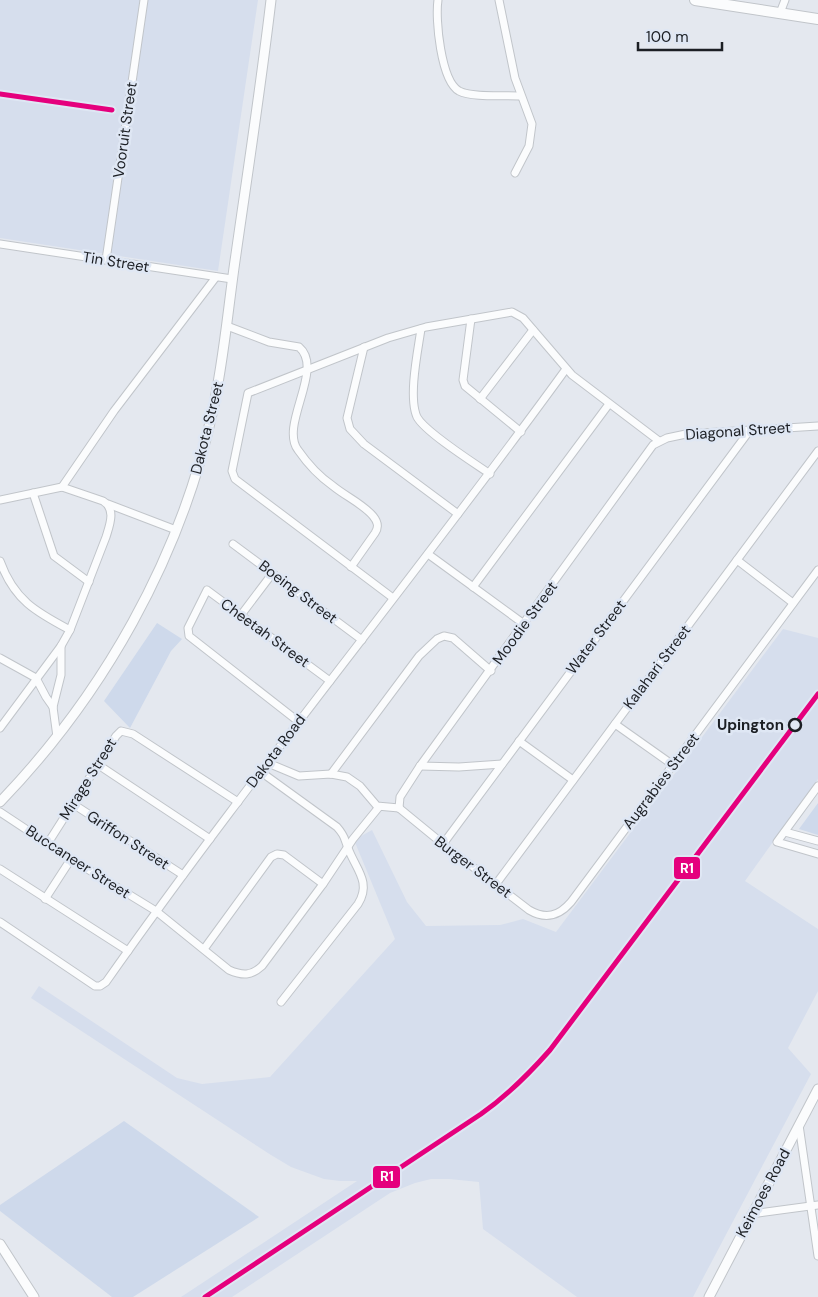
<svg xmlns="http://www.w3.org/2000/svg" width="818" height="1297" font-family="'DM Sans',sans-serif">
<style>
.built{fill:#d6deed}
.green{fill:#ced9eb}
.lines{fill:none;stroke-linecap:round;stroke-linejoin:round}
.minor-casing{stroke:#c1c5ca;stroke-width:9}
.tertiary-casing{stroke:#c1c5ca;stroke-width:11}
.secondary-casing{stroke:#c1c5ca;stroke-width:12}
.minor{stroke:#fbfcfd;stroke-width:7}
.tertiary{stroke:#fbfcfd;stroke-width:9}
.secondary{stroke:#fbfcfd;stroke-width:10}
.rail-1-casing{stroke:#dfe7f4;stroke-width:9}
.rail-1{stroke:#e5007d;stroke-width:5}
.stop-dot{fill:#dfe7f4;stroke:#1c1f24;stroke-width:2.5}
.labels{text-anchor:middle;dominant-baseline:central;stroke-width:5;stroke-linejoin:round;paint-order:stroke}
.street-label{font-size:15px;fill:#1c1f24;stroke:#dfe7f4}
.stop-label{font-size:15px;font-weight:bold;fill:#1c1f24;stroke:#dfe7f4;text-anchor:end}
.line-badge{stroke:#dfe7f4;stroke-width:2}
.badge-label{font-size:14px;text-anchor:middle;font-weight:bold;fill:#fff}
</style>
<rect width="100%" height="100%" fill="#e4e8ef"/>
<g class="built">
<polygon points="0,0 258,0 218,271 0,238"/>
<polygon points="783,629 818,638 818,779 745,881 818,929 818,991 788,1048 811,1074 693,1297 577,1297 483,1229 479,1182 449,1179 431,1179 415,1183 390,1193 232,1297 181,1297 357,1181 340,1181 324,1179 291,1167 271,1155 31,998 39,986 177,1078 202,1084 270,1077 395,939 354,840 372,830 407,902 426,926 500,925 523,919 556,932"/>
</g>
<g class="green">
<polygon points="157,623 182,639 171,651 130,728 104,701"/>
<polygon points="818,803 818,835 799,829"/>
<polygon points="124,1121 259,1217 133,1297 112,1297 0,1211 0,1205"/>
</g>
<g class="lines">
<g class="minor-casing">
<g id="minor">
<path d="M 438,0 C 435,19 441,81 459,91 C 473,98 504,95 520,96"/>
<polyline points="499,0 515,78 532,124 529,146 515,173"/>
<polyline points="780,13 785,0"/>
<polyline points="0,244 232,279"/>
<polyline points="106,260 144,0"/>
<polyline points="471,319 463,380 465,386 521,432"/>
<path d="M 227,326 L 269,342 L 299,347 C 325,369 279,425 298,450 C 307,463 320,477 333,486 C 345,496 363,504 373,516 C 378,522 379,527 375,533 L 351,567"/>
<path d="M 421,329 C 418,350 408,397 417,417 C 425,432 474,463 490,474"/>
<polyline points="364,347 347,418 350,429 364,444 458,514"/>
<polyline points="480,399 533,330"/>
<polyline points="62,487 114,411 216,277"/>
<polyline points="33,493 54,556 89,582"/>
<path d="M 0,500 L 62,487 L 103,501 C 116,509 110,524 106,537 L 70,630 L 61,646 L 0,728"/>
<polyline points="108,504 176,530"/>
<polyline points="233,544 362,640"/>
<polyline points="428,554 524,624"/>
<polyline points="737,560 793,603"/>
<path d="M 0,561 C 14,600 36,612 70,630"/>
<polyline points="473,587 609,404"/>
<polyline points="393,598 235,479 232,471 248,393 388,338 426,327 512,312 523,318 572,375 659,441"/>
<polyline points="241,615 272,574"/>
<polyline points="0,658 36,678 46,697 53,707"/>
<polyline points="299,722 189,636 188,628 207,590 330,681"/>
<polyline points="615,724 673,765"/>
<polyline points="57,737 53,707 61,675 61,646"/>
<polyline points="519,741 573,780"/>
<polyline points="268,763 299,776 331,774 347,777 360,786 377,806 399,808"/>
<polyline points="97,764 210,839"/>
<polyline points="420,766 459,767 502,764"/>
<path d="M 261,772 L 337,827 C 345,836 344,838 348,848 C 355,868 372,882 358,904 L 281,1002"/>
<polyline points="331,774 419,656 437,639 444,636 453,638 491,671"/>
<polyline points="818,786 777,842 818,854"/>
<polyline points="73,804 183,875"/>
<path d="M 399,808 L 443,844 L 529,910 C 546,920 559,916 571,902 L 818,570"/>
<polyline points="399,808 400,797 420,766 653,445 667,438 686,434 818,426"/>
<path d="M 0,812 L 71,859 L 156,911 L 229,970 C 243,976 251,976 262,966 L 323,884 L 353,839 L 379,807"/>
<polyline points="785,832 818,841"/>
<polyline points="48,843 116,736 121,731 133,734 238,802"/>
<polyline points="443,844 750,430"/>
<polyline points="0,869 128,951"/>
<polyline points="496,884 818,451"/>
<polyline points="45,899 71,859"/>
<path d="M 0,922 L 95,986 L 100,986 L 106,982 C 253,773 416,576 566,369"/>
<polyline points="204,949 271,857 277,854 284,855 323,884"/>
<polyline points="799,1125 818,1256"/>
<polyline points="751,1214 818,1205"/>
</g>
</g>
<g class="tertiary-casing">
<g id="tertiary">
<path d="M 0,802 C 103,695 180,559 212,414 C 224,361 228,307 236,254 C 248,170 261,85 271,0"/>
<polyline points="0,1244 34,1297"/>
<polyline points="709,1297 818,1089"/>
</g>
</g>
<g class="secondary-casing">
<polyline id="secondary" points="695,0 818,19"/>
</g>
<use href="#minor" class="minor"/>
<use href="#tertiary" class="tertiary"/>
<use href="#secondary" class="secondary"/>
<g class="rail-1-casing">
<g id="rail-1">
<polyline points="0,94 112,110"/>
<path d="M 205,1297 L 481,1114 C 508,1095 528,1075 550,1050 L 818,694"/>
</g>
</g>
<use href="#rail-1" class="rail-1"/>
</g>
<circle class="stop-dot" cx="795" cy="725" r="6"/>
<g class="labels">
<g class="street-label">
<text transform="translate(125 130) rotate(-82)">Vooruit Street</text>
<text transform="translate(116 262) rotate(9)">Tin Street</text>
<text transform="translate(207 428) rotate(-76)">Dakota Street</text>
<text transform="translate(738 431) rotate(-4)">Diagonal Street</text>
<text transform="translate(298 592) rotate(37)">Boeing Street</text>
<text transform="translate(525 623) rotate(-54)">Moodie Street</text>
<text transform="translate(265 633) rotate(36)">Cheetah Street</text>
<text transform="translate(596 637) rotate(-53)">Water Street</text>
<text transform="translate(657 667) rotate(-53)">Kalahari Street</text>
<text transform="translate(276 751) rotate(-53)">Dakota Road</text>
<text transform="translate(88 779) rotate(-58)">Mirage Street</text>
<text transform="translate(661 781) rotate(-53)">Augrabies Street</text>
<text transform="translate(128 840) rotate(33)">Griffon Street</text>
<text transform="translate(78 862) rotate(33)">Buccaneer Street</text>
<text transform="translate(473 867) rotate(37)">Burger Street</text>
<text transform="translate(763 1193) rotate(-62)">Keimoes Road</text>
</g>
<g class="stop-label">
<text x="784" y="725">Upington</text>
</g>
</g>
<g class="line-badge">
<rect x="673" y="856" width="28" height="24" rx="5" fill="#e5007d"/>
<rect x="372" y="1165" width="29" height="24" rx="5" fill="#e5007d"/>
</g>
<g class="badge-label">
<text x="687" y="873">R1</text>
<text x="387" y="1181">R1</text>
</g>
<path d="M638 42v8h84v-8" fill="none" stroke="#1c1f24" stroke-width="2.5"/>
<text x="646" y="42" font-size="15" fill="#1c1f24" stroke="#dfe7f4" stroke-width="4" paint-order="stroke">100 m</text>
</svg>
